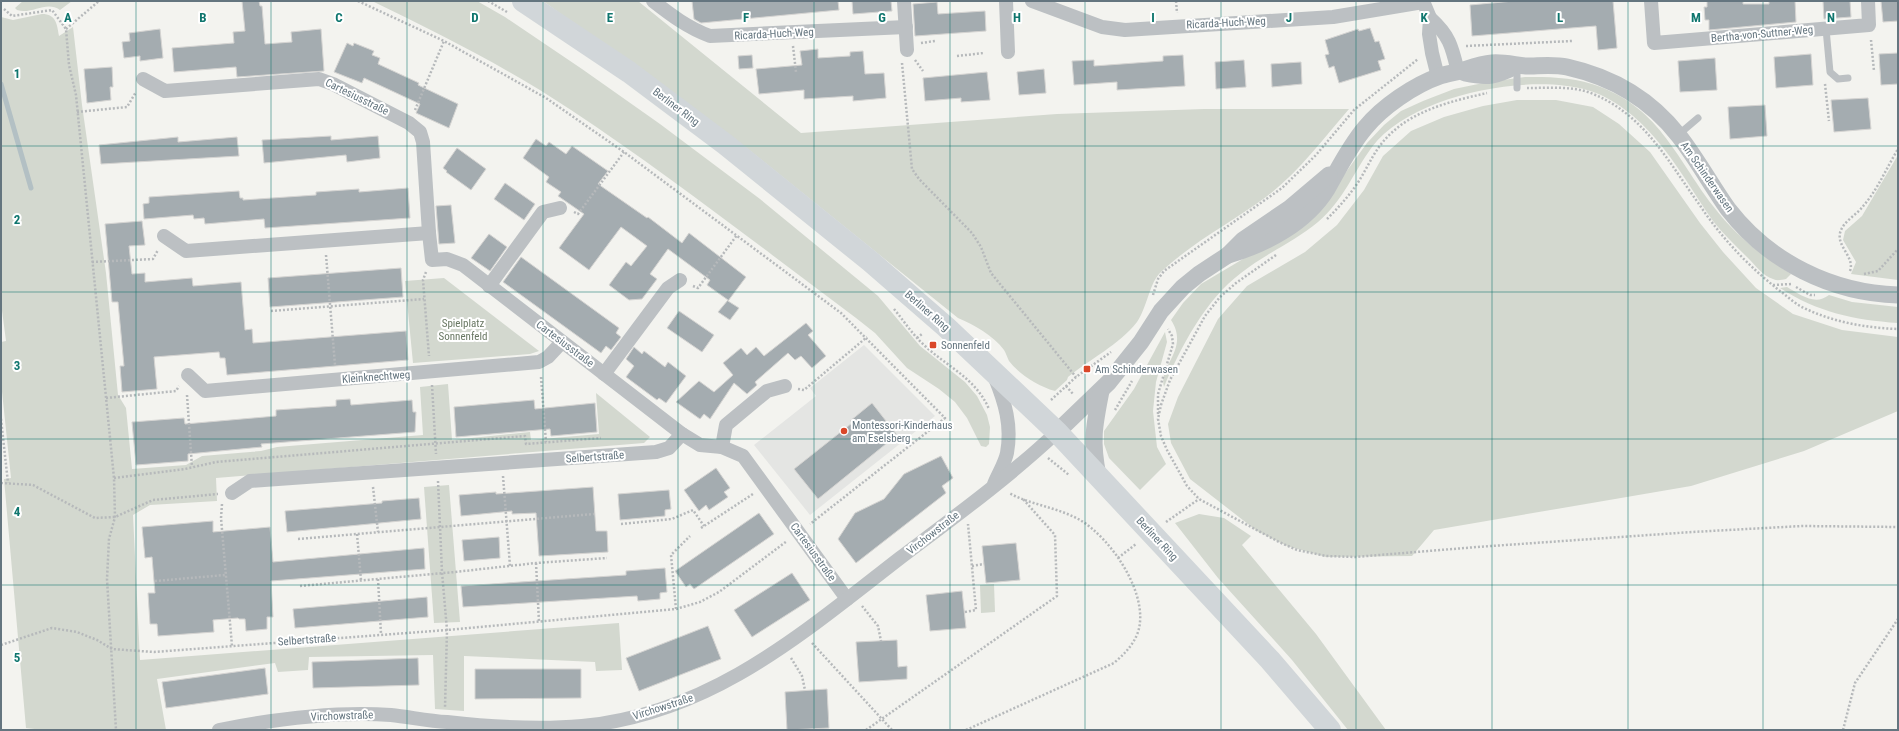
<svg xmlns="http://www.w3.org/2000/svg" width="1899" height="731" font-family="'Roboto Condensed',sans-serif">
<style>
.built{fill:#e4e5e3}
.green{fill:#d3d8cf}
.lines{fill:none;stroke-linecap:round;stroke-linejoin:round}
.stream{stroke:#b3c0c4;stroke-width:5}
.building{fill:#a4acb0;stroke:#d5d4d2}
.path{stroke:#b6b9bb;stroke-width:2.5;stroke-dasharray:2 2;stroke-linecap:butt}
.service{stroke:#bcc0c3;stroke-width:7}
.minor{stroke:#bcc0c3;stroke-width:14}
.tertiary{stroke:#bcc0c3;stroke-width:17}
.primary{stroke:#d1d6d9;stroke-width:22}
.grid{fill:none;stroke:#0f766e;stroke-width:1;stroke-opacity:0.55}
.poi-dot{fill:#da4729;stroke:#fff;stroke-width:1.5}
.labels{text-anchor:middle;dominant-baseline:central;stroke-width:4;stroke-linejoin:round;paint-order:stroke}
.street-label{font-size:11px;fill:#64757f;stroke:#fff}
.park-label{font-size:11px;fill:#687762;stroke:#fff}
.poi-label{font-size:11px;fill:#64757f;stroke:#fff;text-anchor:start}
.grid-label{font-size:13px;text-anchor:middle;font-weight:bold;fill:#0f766e;stroke:#fff;stroke-width:4;stroke-linejoin:round;paint-order:stroke}
</style>
<rect width="100%" height="100%" fill="#f3f3ef"/>
<polygon class="built" points="864,345 935,416 810,515 754,445 816,396 810,388"/>
<g class="green">
<path d="M 23,1 L 72,1 L 60,10 C 46,0 32,15 17,10 L 15,8 Z"/>
<path d="M 372,1 L 477,1 L 505,17 L 582,69 L 660,124 L 760,199 L 878,296 L 920,346 L 965,382 L 977,396 L 987,415 L 990,427 L 989,444 L 986,447 L 981,446 L 967,418 L 955,402 L 939,389 L 907,368 L 875,333 L 856,318 C 762,248 669,175 571,110 C 508,68 440,34 372,1 Z"/>
<path d="M 543,1 L 638,1 L 801,133 L 1057,114 L 1204,109 L 1349,109 C 1323,139 1298,173 1266,197 C 1232,222 1193,242 1162,271 C 1149,282 1148,306 1137,322 C 1119,345 1090,359 1068,377 L 1067,380 L 1055,391 C 1038,386 1020,375 1009,361 C 1007,357 1006,353 1004,350 C 993,335 974,325 958,318 L 748,149 Z"/>
<path d="M 42,14 C 56,14 57,24 59,36 L 73,27 L 82,105 L 106,273 L 118,395 L 126,408 L 132,469 L 186,465 L 202,456 L 261,451 L 277,447 L 423,435 L 420,387 L 448,384 L 452,440 L 530,432 L 531,440 L 599,434 L 596,393 L 650,437 L 644,443 L 216,478 L 217,501 L 150,505 L 133,515 L 140,660 L 619,623 L 622,670 L 596,671 L 595,662 L 464,656 L 464,711 L 435,709 L 433,655 L 309,657 L 308,670 L 278,672 L 275,663 L 157,679 L 166,730 L 43,730 L 26,728 L 4,479 L 11,478 L 1,382 L 1,342 L 6,341 L 1,303 L 1,17 L 13,20 Z"/>
<path d="M 1525,77 C 1547,77 1571,77 1592,84 C 1658,105 1675,156 1713,206 C 1734,234 1762,256 1791,274 L 1786,279 C 1781,280 1777,281 1773,279 C 1763,276 1755,265 1748,258 C 1736,246 1723,234 1713,221 C 1694,194 1677,163 1655,138 C 1638,118 1613,97 1587,90 C 1527,73 1411,95 1372,147 C 1353,173 1343,201 1318,222 C 1294,242 1265,254 1241,273 C 1206,299 1180,348 1164,387 C 1158,366 1190,349 1171,320 L 1183,303 L 1201,284 L 1248,256 L 1338,183 L 1367,143 L 1384,125 L 1401,111 L 1423,101 L 1454,89 L 1488,82 Z"/>
<polygon points="1517,100 1556,100 1593,107 1619,124 1650,152 1700,223 1723,252 1756,288 1793,314 1842,330 1898,337 1898,411 1804,451 1691,486 1434,530 1412,556 1326,557 1287,546 1257,531 1190,479 1171,443 1168,424 1178,397 1218,319 1247,286 1305,252 1337,225 1364,190 1383,156 1411,131 1444,117 1483,106"/>
<polygon points="1898,155 1898,280 1851,274 1856,262 1843,240 1845,231 1862,216"/>
<polygon points="444,278 539,351 530,354 413,363 405,281"/>
<path d="M 1787,287 C 1801,295 1815,306 1829,295 L 1852,302 L 1898,307 L 1898,323 C 1854,320 1817,312 1780,288 Z"/>
<polygon points="1165,332 1167,342 1156,382 1153,411 1157,447 1166,464 1140,490 1109,458 1104,444 1104,431 1134,389"/>
<polygon points="449,485 460,622 434,623 424,487"/>
<polygon points="1199,514 1224,518 1251,536 1242,545 1316,634 1386,730 1348,730 1292,660 1218,578 1175,523"/>
<polygon points="994,584 995,612 981,613 980,585"/>
</g>
<g class="lines">
<polyline class="stream" points="1,84 31,188"/>
</g>
<g class="building">
<polygon points="242,1 259,1 260,6 262,6 265,44 292,42 291,32 321,29 324,71 237,77 236,67 174,72 172,48 234,43 233,32 245,31"/>
<polygon points="692,1 838,1 839,10 701,23 694,19"/>
<polygon points="852,1 891,1 892,11 853,14"/>
<polygon points="1514,1 1613,1 1617,48 1598,50 1596,26 1472,36 1470,5"/>
<polygon points="1707,1 1743,1 1743,4 1769,4 1769,1 1795,1 1796,22 1709,30 1709,20 1705,20 1704,7 1707,7"/>
<polygon points="1823,1 1850,1 1851,17 1824,19"/>
<polygon points="1881,1 1898,1 1898,21 1883,22"/>
<polygon points="937,2 938,14 985,11 986,31 915,36 913,4"/>
<polygon points="1370,28 1375,42 1379,41 1385,59 1378,61 1381,70 1339,83 1334,66 1329,68 1325,55 1329,54 1325,40 1358,29 1359,31"/>
<polygon points="160,29 163,58 140,61 140,56 124,58 122,42 130,41 129,33"/>
<polygon points="347,43 353,46 354,43 374,51 372,55 380,58 378,64 419,83 418,85 458,104 449,128 416,113 420,104 364,78 362,83 334,72"/>
<polygon points="818,49 818,58 850,56 850,52 863,51 865,74 884,73 886,98 853,101 853,96 804,99 804,90 759,94 756,69 802,65 800,51"/>
<polygon points="1898,53 1898,84 1881,85 1879,54"/>
<polygon points="1811,54 1813,85 1776,88 1774,57"/>
<polygon points="752,55 753,68 739,69 738,56"/>
<polygon points="1183,55 1185,86 1117,90 1117,82 1074,85 1072,61 1094,60 1094,66 1163,61 1163,56"/>
<polygon points="1715,58 1717,90 1680,92 1678,61"/>
<polygon points="1244,60 1246,87 1216,89 1215,62"/>
<polygon points="1301,62 1302,84 1272,87 1271,64"/>
<polygon points="112,67 113,87 110,87 111,100 87,103 84,69"/>
<polygon points="1044,69 1046,93 1019,95 1017,72"/>
<polygon points="987,72 990,100 961,102 961,98 925,101 923,78"/>
<polygon points="1868,98 1871,129 1834,132 1831,100"/>
<polygon points="1765,105 1767,136 1730,139 1728,107"/>
<polygon points="331,136 331,140 378,136 380,158 347,162 346,155 264,163 262,140"/>
<polygon points="178,137 178,142 237,137 239,156 101,164 99,145"/>
<polygon points="536,139 546,146 549,142 566,154 572,146 608,171 598,184 647,218 648,217 682,243 689,233 746,277 728,301 739,308 730,320 718,312 728,300 707,285 710,280 668,249 650,274 657,279 642,299 629,300 609,285 626,262 631,266 647,246 621,227 589,270 559,248 584,214 558,196 561,192 546,182 549,177 523,158"/>
<polygon points="457,148 486,169 471,190 446,172 447,171 443,168"/>
<polygon points="505,183 535,204 524,220 494,199"/>
<polygon points="408,188 410,218 265,228 264,219 205,224 204,218 194,219 193,215 144,219 143,204 149,203 149,197 239,191 240,198 243,198 243,200 316,195 316,192 359,189 359,192"/>
<polygon points="451,205 455,243 439,244 436,206"/>
<polygon points="142,221 145,245 129,246 132,274 145,273 145,282 192,278 193,286 241,282 245,330 252,329 253,343 406,331 408,360 227,375 225,358 220,358 219,352 154,357 157,389 122,392 120,366 124,366 118,302 112,302 105,224"/>
<polygon points="489,234 507,247 490,271 471,258"/>
<polygon points="521,257 619,328 616,333 621,337 611,350 606,346 601,353 503,282"/>
<polygon points="401,268 403,297 270,307 268,278"/>
<polygon points="679,311 714,335 702,352 667,328"/>
<polygon points="806,323 813,331 808,335 826,356 812,368 801,356 795,360 788,353 755,382 757,385 747,394 734,383 710,419 704,414 700,419 676,402 699,381 714,392 733,375 723,363 741,348 747,355 756,347 764,356"/>
<polygon points="634,347 642,354 644,351 665,367 668,362 686,376 666,403 659,398 657,400 626,377 634,366 626,359"/>
<polygon points="350,399 351,405 412,400 413,412 416,412 415,432 261,444 262,447 188,454 188,461 136,465 132,422 184,418 185,424 276,416 276,410 336,406 336,400"/>
<polygon points="534,400 535,409 595,403 597,432 551,436 550,429 456,437 454,407"/>
<polygon points="872,403 897,435 818,499 794,469 852,423 850,421"/>
<polygon points="941,456 953,478 942,486 946,493 856,563 838,539 855,513 884,499 904,474"/>
<polygon points="716,468 730,488 724,492 728,497 709,510 706,505 699,511 684,490"/>
<polygon points="593,487 596,531 607,531 608,552 539,556 536,513 512,514 512,511 461,516 459,495 496,492 496,494"/>
<polygon points="669,490 671,509 665,510 665,516 620,520 618,494"/>
<polygon points="419,498 421,519 287,532 285,511 382,503 382,501"/>
<polygon points="759,513 774,534 694,589 690,584 686,587 675,571"/>
<polygon points="213,521 213,532 270,527 273,562 424,548 425,569 271,581 273,617 267,617 267,629 246,631 245,619 239,619 238,618 213,620 214,632 158,636 157,624 150,624 148,593 155,593 152,557 145,558 142,527"/>
<polygon points="499,537 500,558 464,561 462,540"/>
<polygon points="1016,543 1020,580 986,583 982,546"/>
<polygon points="665,568 667,592 660,593 660,599 638,601 637,596 463,607 461,586 626,575 626,571"/>
<polygon points="792,573 810,600 752,637 734,610"/>
<polygon points="962,591 966,628 930,631 926,595"/>
<polygon points="427,597 428,617 295,628 293,609"/>
<polygon points="708,626 721,659 639,691 626,658"/>
<polygon points="897,640 898,667 907,666 907,679 859,682 856,642"/>
<polygon points="418,658 419,685 313,688 312,662"/>
<polygon points="265,668 268,694 166,708 162,682"/>
<polygon points="475,669 581,669 581,698 475,699"/>
<polygon points="827,689 829,728 787,730 785,692"/>
</g>
<g class="lines">
<g class="path">
<polyline points="18,1 18,2"/>
<polyline points="358,1 444,41 546,98 624,152 841,313 945,418 810,524"/>
<polyline points="488,1 507,12"/>
<polyline points="1176,1 1177,13"/>
<polyline points="4,9 12,16 52,10 66,29 69,65 76,95 114,478 115,517 109,539 107,579 116,730"/>
<polyline points="66,29 99,1"/>
<polyline points="1871,40 1874,71"/>
<polyline points="921,43 935,41"/>
<polyline points="793,46 796,72"/>
<polyline points="1466,46 1572,41"/>
<polyline points="957,56 984,53"/>
<polyline points="915,60 923,71"/>
<polyline points="902,63 912,169 919,179 972,233 981,247 991,273 1076,377"/>
<polyline points="1825,84 1829,121"/>
<path d="M 1527,88 C 1547,88 1569,86 1588,92 C 1643,112 1667,160 1699,204 C 1722,239 1751,269 1784,294 C 1790,299 1797,305 1804,308 C 1833,322 1866,328 1898,329"/>
<polyline points="415,110 444,41"/>
<polyline points="77,112 127,107 136,92"/>
<polyline points="574,212 578,214 624,152"/>
<path d="M 1327,219 C 1338,208 1348,197 1357,184 C 1365,172 1371,158 1379,147 C 1404,112 1448,102 1487,93"/>
<polyline points="326,255 335,365"/>
<polyline points="1276,255 1236,283 1220,297 1205,316 1170,380 1161,405 1158,419 1161,436 1167,450 1187,486 1199,499 1279,542 1297,550 1326,556 1355,557 1477,547 1692,532 1802,526 1898,527"/>
<polyline points="92,262 153,259 158,250"/>
<path d="M 1850,271 C 1855,257 1837,247 1840,233 C 1843,221 1857,215 1864,205 C 1878,189 1887,167 1898,149"/>
<polyline points="426,272 423,280 429,356"/>
<polyline points="1864,274 1878,271 1898,249"/>
<polyline points="1773,285 1792,284"/>
<polyline points="693,286 698,288 737,235"/>
<polyline points="1796,287 1810,295 1815,295"/>
<polyline points="1153,295 1158,279 1164,271 1282,188 1316,155 1354,110 1418,59"/>
<path d="M 894,309 C 904,321 912,334 924,345 C 947,367 975,377 989,409"/>
<polyline points="271,311 424,299"/>
<polyline points="917,338 922,334"/>
<polyline points="541,377 546,442"/>
<polyline points="432,385 436,454"/>
<polyline points="1066,386 1073,394"/>
<polyline points="798,389 804,390 867,337"/>
<polyline points="187,395 192,467"/>
<polyline points="106,398 176,391 179,386"/>
<polyline points="1051,400 1076,377 1111,352"/>
<polyline points="1115,410 1132,381"/>
<polyline points="1158,414 1158,394 1173,344 1172,336 1168,329"/>
<polyline points="1,419 8,483"/>
<polyline points="1048,458 1069,475"/>
<polyline points="503,476 510,566"/>
<polyline points="114,478 185,469 216,462 525,436 526,444 601,438"/>
<polyline points="438,481 442,572 447,630 445,708"/>
<polyline points="1,483 33,485 95,518 115,517 153,500 218,494"/>
<polyline points="373,487 378,532"/>
<polyline points="222,504 221,518 232,646"/>
<polyline points="1166,522 1199,499"/>
<polyline points="621,524 672,519 693,510 704,526"/>
<polyline points="701,528 753,494"/>
<polyline points="357,534 361,580"/>
<polyline points="298,539 594,514"/>
<polyline points="1118,558 1136,544"/>
<polyline points="536,563 539,622"/>
<polyline points="972,566 984,564"/>
<polyline points="378,579 381,634"/>
<polyline points="155,581 225,575"/>
<polyline points="300,586 455,572 536,563 607,558"/>
<polyline points="862,606 878,626 881,641"/>
<polyline points="676,609 671,555 690,536"/>
<polyline points="965,612 976,610 968,524"/>
<polyline points="812,643 892,730"/>
<polyline points="1,645 52,628 77,632 97,640 112,649 154,652 447,630 676,609 700,602 719,592 787,541"/>
<polyline points="791,658 802,676 805,690"/>
<polyline points="866,730 1057,596 1055,535 1023,499"/>
<path d="M 966,730 L 1114,663 C 1124,654 1133,646 1138,632 C 1150,595 1111,538 1080,520 C 1057,507 1031,505 1009,493"/>
<polyline points="1843,730 1855,683 1898,619"/>
</g>
<g class="service">
<polyline points="1826,29 1830,72 1838,79 1848,78"/>
<polyline points="1517,66 1517,88"/>
<polyline points="1678,135 1698,118"/>
</g>
<g class="minor">
<path d="M 653,1 C 671,15 688,28 710,36 L 906,27"/>
<polyline points="904,1 907,50"/>
<polyline points="1006,1 1008,52"/>
<polyline points="1032,1 1102,27 1125,30 1333,17 1423,2"/>
<polyline points="1423,1 1430,18 1429,34 1432,53 1438,77"/>
<polyline points="1651,1 1654,43 1869,25 1868,1"/>
<path d="M 1430,18 C 1450,36 1452,47 1458,72"/>
<polyline points="143,79 165,91 319,79 333,84 409,123 420,132 423,142 429,233"/>
<polyline points="164,236 186,251 429,233 432,260 447,259 463,265 682,434 700,445 722,447 743,456 847,599"/>
<polyline points="489,286 543,212 560,208"/>
<polyline points="604,374 668,288 680,280"/>
<polyline points="188,375 205,391 539,362 548,357 562,342"/>
<polyline points="722,447 726,425 767,391 785,386"/>
<path d="M 994,484 C 998,474 1005,463 1007,453 C 1012,426 1005,402 995,378"/>
<polyline points="232,493 250,481 656,452 669,448 682,434"/>
<path d="M 219,730 C 275,719 334,711 391,715 C 410,717 428,721 447,722 C 491,727 538,730 582,726 C 711,714 803,633 900,558 C 953,518 1008,478 1057,432"/>
</g>
<g class="tertiary">
<path d="M 1465,73 C 1489,78 1495,76 1516,66"/>
<path d="M 1228,255 C 1266,244 1306,223 1327,189 C 1339,168 1349,147 1365,128 C 1382,107 1414,85 1440,76 C 1446,74 1453,73 1460,71 C 1470,68 1481,64 1492,63 C 1503,62 1515,65 1526,66 C 1539,66 1554,64 1567,67 C 1612,77 1651,100 1679,136 C 1697,159 1711,185 1728,209 C 1769,262 1832,293 1898,295"/>
<polyline points="1057,432 1109,382 1141,342 1161,311 1183,287 1199,274 1228,255 1243,240 1290,208 1329,175"/>
<path d="M 1098,476 C 1091,441 1094,426 1101,391"/>
</g>
<polyline class="primary" points="523,1 629,72 725,144 870,261 946,327 1057,432 1270,660 1330,730"/>
</g>
<path class="grid" d="M 136,1 L 136,730M 271,1 L 271,730M 407,1 L 407,730M 543,1 L 543,730M 678,1 L 678,730M 814,1 L 814,730M 950,1 L 950,730M 1085,1 L 1085,730M 1221,1 L 1221,730M 1356,1 L 1356,730M 1492,1 L 1492,730M 1628,1 L 1628,730M 1763,1 L 1763,730M 1,146 L 1898,146M 1,292 L 1898,292M 1,439 L 1898,439M 1,585 L 1898,585"/>
<g class="poi-dot">
<rect x="929" y="341" width="8" height="8" rx="2"/>
<rect x="1083" y="365" width="8" height="8" rx="2"/>
<circle cx="844" cy="431" r="4"/>
</g>
<g class="labels">
<g class="street-label">
<text transform="translate(1226 23) rotate(-3)">Ricarda-Huch-Weg</text>
<text transform="translate(774 34) rotate(-3)">Ricarda-Huch-Weg</text>
<text transform="translate(1762 34) rotate(-5)">Bertha-von-Suttner-Weg</text>
<text transform="translate(357 97) rotate(26)">Cartesiusstraße</text>
<text transform="translate(676 107) rotate(37)">Berliner Ring</text>
<text transform="translate(1707 177) rotate(55)">Am Schinderwasen</text>
<text transform="translate(927 311) rotate(41)">Berliner Ring</text>
<text transform="translate(565 344) rotate(37)">Cartesiusstraße</text>
<text transform="translate(376 377) rotate(-4)">Kleinknechtweg</text>
<text transform="translate(595 457) rotate(-4)">Selbertstraße</text>
<text transform="translate(933 533) rotate(-38)">Virchowstraße</text>
<text transform="translate(1157 539) rotate(47)">Berliner Ring</text>
<text transform="translate(813 552) rotate(54)">Cartesiusstraße</text>
<text transform="translate(307 640) rotate(-4)">Selbertstraße</text>
<text transform="translate(663 707) rotate(-18)">Virchowstraße</text>
<text transform="translate(342 716) rotate(-2)">Virchowstraße</text>
</g>
<g class="park-label">
<text x="463" y="323">Spielplatz<tspan x="463" dy="13">Sonnenfeld</tspan></text>
</g>
<g class="poi-label">
<text x="941" y="345">Sonnenfeld</text>
<text x="1095" y="369">Am Schinderwasen</text>
<text x="852" y="425">Montessori-Kinderhaus<tspan x="852" dy="13">am Eselsberg</tspan></text>
</g>
</g>
<g class="grid-label">
<text x="68" y="22">A</text>
<text x="203" y="22">B</text>
<text x="339" y="22">C</text>
<text x="475" y="22">D</text>
<text x="610" y="22">E</text>
<text x="746" y="22">F</text>
<text x="882" y="22">G</text>
<text x="1017" y="22">H</text>
<text x="1153" y="22">I</text>
<text x="1289" y="22">J</text>
<text x="1424" y="22">K</text>
<text x="1560" y="22">L</text>
<text x="1696" y="22">M</text>
<text x="1831" y="22">N</text>
<text x="17" y="78">1</text>
<text x="17" y="224">2</text>
<text x="17" y="370">3</text>
<text x="17" y="516">4</text>
<text x="17" y="662">5</text>
</g>
<rect width="1899" height="731" fill="none" stroke="#64757f" stroke-width="4"/>
</svg>
